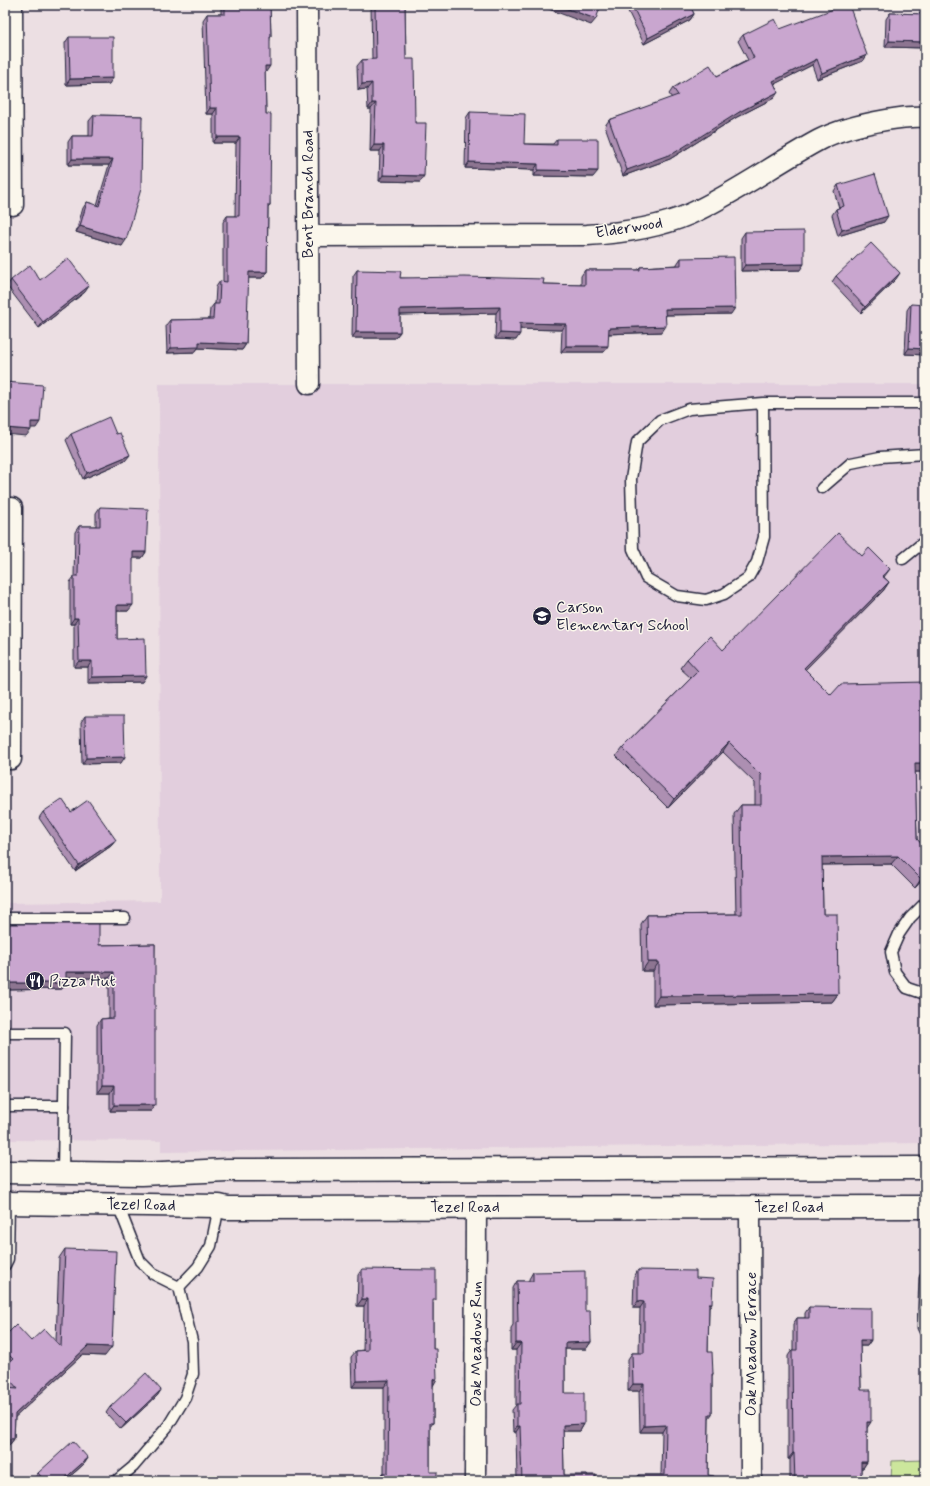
<svg xmlns="http://www.w3.org/2000/svg" width="930" height="1486" font-family="Mynerve,sans-serif">
<style>
.built{fill:#e2cedd}
.green{fill:#cce69c;stroke:#77846c}
.lines{fill:none;stroke-linecap:round;stroke-linejoin:round}
.lane-casing{stroke:#22223b;stroke-width:13}
.street-casing{stroke:#22223b;stroke-width:23}
.secondary-casing{stroke:#22223b;stroke-width:25}
.lane{stroke:#fbf7ec;stroke-width:10}
.street{stroke:#fbf7ec;stroke-width:20}
.secondary{stroke:#fbf7ec;stroke-width:22}
.wall{fill:#ad8fb2;stroke:#22223b}
.shaded-wall{fill:#8d7491;stroke:#22223b}
.building{fill:#c9a6cf;stroke:#22223b}
.labels{text-anchor:middle;dominant-baseline:central;stroke-width:3;stroke-linejoin:round;paint-order:stroke}
.street-label{font-size:16px;fill:#22223b;stroke:#fbf7ec}
.poi-label{font-size:16px;fill:#22223b;stroke:#fbf7ec;text-anchor:start}
</style>
<rect width="100%" height="100%" fill="#ecdfe3"/>
<filter id="ink" filterUnits="userSpaceOnUse"><feTurbulence type="fractalNoise" baseFrequency=".025" numOctaves="2"/><feDisplacementMap in="SourceGraphic" scale="8" xChannelSelector="R" yChannelSelector="G"/><feConvolveMatrix kernelMatrix="1 2 1 2 8 2 1 2 1" color-interpolation-filters="sRGB"/></filter>
<g filter="url(#ink)">
<polygon class="built" points="159,384 925,384 925,1143 161,1152 161,1141 5,1140 5,903 160,901"/>
<polygon class="green" points="925,1460 925,1481 891,1481 892,1461"/>
<g class="lines">
<g class="lane-casing">
<g id="lane">
<polyline points="763,403 764,537 757,562 748,578 724,594 706,600 677,596 646,578 633,549 631,479 637,442 660,420 689,409 763,403 925,403"/>
<polyline points="822,488 851,463 880,457 925,454"/>
<polyline points="903,559 925,541"/>
<polyline points="925,903 910,918 899,934 891,952 895,972 907,988 925,994"/>
<polyline points="5,918 125,918"/>
<polyline points="5,1033 65,1033 63,1173"/>
<polyline points="5,1106 64,1106"/>
<polyline points="5,1265 8,1259 9,1203"/>
<polyline points="925,1278 923,1327 925,1331"/>
<polyline points="179,1287 198,1267 211,1246 219,1206"/>
<polyline points="116,1481 133,1467 168,1426 185,1398 193,1374 192,1341 179,1287 153,1274 140,1261 118,1205"/>
</g>
</g>
<g class="street-casing">
<g id="street">
<polyline points="12,5 13,205"/>
<polyline points="307,5 309,384"/>
<path d="M 309,236 L 587,235 C 623,233 658,228 690,214 C 736,193 776,163 819,140 C 840,129 863,124 886,120 C 898,118 912,116 925,117"/>
<polyline points="5,508 12,508 11,759 5,759"/>
<polyline points="750,1207 751,1481"/>
<polyline points="475,1481 476,1207"/>
</g>
</g>
<g class="secondary-casing">
<g id="secondary">
<polyline points="5,1172 141,1174 227,1170 925,1168"/>
<polyline points="5,1203 219,1206 227,1208 925,1207"/>
</g>
</g>
<use href="#lane" class="lane"/>
<use href="#street" class="street"/>
<use href="#secondary" class="secondary"/>
</g>
<g class="wall">
<polygon points="221,5 270,5 271,37 270,38 265,72 266,114 270,205 268,208 267,272 262,278 248,278 246,344 242,350 198,348 195,352 167,353 166,325 170,320 209,319 210,309 214,304 215,304 216,287 220,281 223,282 223,222 227,216 235,216 236,143 213,143 213,114 206,114 203,20 207,14 221,14"/>
<polygon points="371,5 405,5 406,59 415,123 420,182 379,181 380,151 370,151 371,109 368,109 367,89 358,90 357,66 362,60 372,59"/>
<polygon points="625,5 690,5 694,14 690,20 644,44"/>
<polygon points="890,13 925,14 925,48 885,47 886,19"/>
<polygon points="780,29 867,55 863,61 817,79 812,65 774,84 778,92 774,98 737,117 670,159 623,176 605,126 609,120 672,98 669,94 673,88 717,76 748,60 738,41 743,35"/>
<polygon points="69,37 109,84 66,85 65,43"/>
<polygon points="470,112 524,144 553,144 557,139 593,177 534,176 534,170 465,168 466,118"/>
<polygon points="94,115 142,116 122,246 76,232 83,208 87,202 97,205 109,165 68,165 68,142 72,136 89,136 89,121"/>
<polygon points="838,185 884,222 838,236 832,215 836,209 839,208 834,191"/>
<polygon points="745,232 800,270 741,271 741,238"/>
<polygon points="681,258 731,314 666,315 662,332 608,334 604,352 561,352 562,330 520,329 516,340 495,339 496,313 400,315 400,332 395,338 352,338 353,276 357,270 400,278 543,284 581,285 581,276 585,270 638,270 640,267 677,265 677,264"/>
<polygon points="836,276 896,279 861,313 832,282"/>
<polygon points="11,280 40,280 85,292 39,328 7,286"/>
<polygon points="911,304 925,355 905,354 907,310"/>
<polygon points="71,434 125,461 83,479 66,440"/>
<polygon points="100,507 146,552 142,558 133,558 128,611 117,611 117,639 142,682 88,683 88,667 74,667 74,624 70,624 70,582 74,577 75,532 79,526 96,526 96,513"/>
<polygon points="862,556 889,582 883,591 805,669 831,695 925,682 925,772 915,772 917,839 925,848 925,877 915,888 891,864 822,865 823,914 838,994 832,1002 653,1005 653,971 642,971 641,924 647,915 736,914 734,814 741,805 755,805 755,783 723,752 668,808 616,756 622,748 691,678 680,668 687,659 723,650"/>
<polygon points="85,716 121,763 82,764 81,722"/>
<polygon points="43,812 71,812 116,840 111,846 75,871 39,818"/>
<polygon points="155,944 151,1111 110,1111 110,1093 97,1093 97,1025 101,1019 109,1018 109,978 66,978 66,983 62,989 5,990 99,945"/>
<polygon points="65,1249 105,1356 82,1355 15,1417 14,1439 8,1447 5,1447 5,1336 31,1341 56,1341 59,1258"/>
<polygon points="362,1269 433,1303 433,1423 430,1427 430,1472 437,1481 378,1481 378,1479 383,1473 384,1473 384,1387 352,1387 351,1357 356,1351 363,1350 364,1306 357,1306 358,1275"/>
<polygon points="638,1270 696,1278 709,1308 708,1352 713,1374 712,1376 712,1415 709,1419 708,1475 714,1481 634,1481 639,1475 661,1475 662,1432 640,1432 639,1391 628,1391 628,1359 632,1353 639,1353 640,1308 633,1308 634,1277"/>
<polygon points="533,1272 585,1311 591,1342 586,1349 565,1349 565,1393 584,1424 580,1431 563,1431 564,1475 596,1481 517,1481 516,1432 513,1432 512,1410 516,1405 516,1350 511,1350 511,1328 513,1325 513,1288 517,1281 529,1281 529,1279"/>
<polygon points="809,1307 871,1340 867,1346 860,1346 861,1390 867,1428 867,1462 863,1468 861,1468 861,1481 790,1481 790,1459 788,1459 788,1356 792,1350 793,1350 793,1324 797,1318 805,1318 805,1313"/>
<polygon points="161,1390 157,1396 121,1429 106,1413 110,1407"/>
<polygon points="88,1458 84,1464 65,1481 36,1481 34,1479 38,1473"/>
</g>
<g class="shaded-wall">
<polygon points="59,5 138,5 137,7 58,6"/>
<polygon points="538,5 557,5 596,19 591,25"/>
<polygon points="694,14 690,20 644,44 648,38"/>
<polygon points="889,41 925,42 925,48 885,47"/>
<polygon points="867,55 863,61 817,79 822,73"/>
<polygon points="817,59 812,65 769,87 773,81"/>
<polygon points="265,66 270,66 266,72 261,72"/>
<polygon points="113,78 109,84 66,85 70,79"/>
<polygon points="372,83 367,89 358,90 362,84"/>
<polygon points="778,92 774,98 737,117 670,159 623,176 627,170"/>
<polygon points="372,103 376,103 371,109 368,109"/>
<polygon points="210,108 217,108 213,114 206,114"/>
<polygon points="217,137 240,137 236,143 213,143"/>
<polygon points="374,145 384,145 380,151 370,151"/>
<polygon points="72,159 113,159 109,165 68,165"/>
<polygon points="469,162 538,164 534,170 465,168"/>
<polygon points="538,170 598,171 593,177 534,176"/>
<polygon points="383,175 424,176 420,182 379,181"/>
<polygon points="888,216 884,222 838,236 842,230"/>
<polygon points="80,226 126,240 122,246 76,232"/>
<polygon points="804,264 800,270 741,271 745,265"/>
<polygon points="249,272 267,272 262,278 245,278"/>
<polygon points="900,273 896,279 861,313 865,307"/>
<polygon points="89,286 85,292 39,328 43,322"/>
<polygon points="500,307 496,313 396,315 400,309"/>
<polygon points="735,308 731,314 661,315 665,309"/>
<polygon points="520,323 566,324 562,330 516,329"/>
<polygon points="666,326 662,332 604,334 609,328"/>
<polygon points="356,332 400,332 395,338 352,338"/>
<polygon points="500,333 520,334 516,340 495,339"/>
<polygon points="199,342 246,344 242,350 198,348 195,352 167,353 171,348"/>
<polygon points="566,346 608,346 604,352 561,352"/>
<polygon points="909,348 925,349 925,355 905,354"/>
<polygon points="31,422 40,422 36,428 27,428"/>
<polygon points="5,428 31,430 26,436 5,434"/>
<polygon points="130,455 125,461 83,479 87,473"/>
<polygon points="133,552 146,552 142,558 128,558"/>
<polygon points="890,569 884,577 882,576"/>
<polygon points="889,582 883,591 798,677 804,668"/>
<polygon points="117,605 133,605 128,611 113,611"/>
<polygon points="74,618 78,618 74,624 70,624"/>
<polygon points="79,661 92,661 88,667 74,667"/>
<polygon points="146,676 142,682 88,683 92,677"/>
<polygon points="729,743 723,752 668,808 674,799"/>
<polygon points="125,757 121,763 82,764 86,758"/>
<polygon points="915,763 925,763 925,772 909,772"/>
<polygon points="116,840 111,846 75,871 79,865"/>
<polygon points="898,856 891,864 816,865 822,857"/>
<polygon points="925,875 925,877 915,888 921,879"/>
<polygon points="648,962 659,962 653,971 642,971"/>
<polygon points="66,972 114,972 109,978 62,978"/>
<polygon points="5,983 66,983 62,989 5,990"/>
<polygon points="838,994 832,1002 653,1005 659,996"/>
<polygon points="102,1086 114,1086 110,1093 97,1093"/>
<polygon points="114,1105 155,1105 151,1111 110,1111"/>
<polygon points="362,1299 368,1299 364,1306 357,1306"/>
<polygon points="638,1301 644,1302 640,1308 633,1308"/>
<polygon points="709,1303 712,1303 708,1309"/>
<polygon points="860,1340 871,1340 867,1346 856,1346"/>
<polygon points="591,1342 586,1349 561,1349 565,1343"/>
<polygon points="516,1343 521,1343 516,1350 511,1350"/>
<polygon points="88,1346 112,1347 105,1356 82,1355 9,1423 15,1414"/>
<polygon points="433,1379 437,1379 433,1386"/>
<polygon points="389,1380 384,1387 352,1387 357,1381"/>
<polygon points="633,1384 644,1384 639,1391 628,1391"/>
<polygon points="161,1390 157,1396 121,1429 126,1423"/>
<polygon points="867,1422 871,1422 867,1428 863,1428"/>
<polygon points="584,1424 580,1431 559,1431 563,1425"/>
<polygon points="666,1425 662,1432 640,1432 644,1426"/>
<polygon points="517,1426 520,1426 516,1432 513,1432"/>
<polygon points="5,1438 14,1439 8,1447 5,1447"/>
<polygon points="793,1453 794,1453 790,1459 788,1459"/>
<polygon points="88,1458 84,1464 65,1481 62,1481"/>
<polygon points="861,1462 867,1462 863,1468 856,1468"/>
</g>
<g class="building">
<polygon points="225,5 270,5 271,37 270,37 270,66 265,66 266,114 271,114 270,205 268,205 267,272 249,272 246,344 199,342 199,347 171,348 170,320 213,319 214,304 219,304 220,281 227,282 227,216 239,216 240,137 217,137 217,108 210,108 207,14 225,14"/>
<polygon points="375,5 405,5 406,59 414,59 415,123 426,123 424,176 383,175 384,145 374,145 376,103 372,103 372,83 362,84 362,60 376,59"/>
<polygon points="557,5 601,5 596,19"/>
<polygon points="632,5 690,5 694,14 648,38"/>
<polygon points="844,5 849,5 867,55 822,73 817,59 773,81 778,92 741,111 674,153 627,170 609,120 678,95 673,88 710,65 717,76 754,58 743,35 775,19 780,29"/>
<polygon points="890,13 925,14 925,42 889,41"/>
<polygon points="69,37 113,37 113,78 70,79"/>
<polygon points="470,112 525,114 524,144 557,145 557,139 598,139 598,171 538,170 538,164 469,162"/>
<polygon points="94,115 142,116 141,189 126,240 80,226 87,202 99,206 113,159 72,159 72,136 93,136"/>
<polygon points="875,174 888,216 842,230 836,209 844,206 838,185"/>
<polygon points="804,231 804,264 745,265 745,232"/>
<polygon points="871,243 900,273 865,307 836,276"/>
<polygon points="734,257 735,308 665,309 666,326 609,328 608,346 566,346 566,324 520,323 520,334 500,333 500,307 400,309 400,332 356,332 357,270 401,271 400,278 464,277 544,279 543,284 585,285 585,270 640,270 640,267 681,265 681,258"/>
<polygon points="68,258 89,286 43,322 11,280 30,265 40,280"/>
<polygon points="911,304 925,305 925,349 909,348"/>
<polygon points="5,382 43,385 40,422 31,422 31,430 5,428"/>
<polygon points="109,417 116,434 120,433 130,455 87,473 71,434"/>
<polygon points="100,507 148,509 146,552 133,552 133,605 117,605 117,639 145,638 146,676 92,677 92,661 79,661 78,618 74,618 74,576 78,576 79,526 100,526"/>
<polygon points="838,533 862,556 869,548 890,569 882,576 889,582 804,668 831,695 841,684 925,682 925,763 915,763 917,839 925,848 925,875 921,879 898,856 822,857 823,914 837,914 838,994 659,996 659,962 648,962 647,915 742,914 741,805 761,805 761,775 729,743 674,799 622,748 698,671 687,659 710,636 723,650"/>
<polygon points="85,716 124,716 125,757 86,758"/>
<polygon points="62,799 71,812 88,800 116,840 79,865 43,812"/>
<rect x="5" y="824" width="3" height="56"/>
<polygon points="5,924 99,924 99,945 155,944 155,1105 114,1105 114,1086 102,1086 101,1019 114,1018 114,972 66,972 66,983 5,983"/>
<polygon points="65,1249 116,1251 112,1347 88,1346 15,1414 14,1439 5,1438 5,1388 18,1389 5,1374 5,1366 13,1359 5,1351 5,1336 16,1325 31,1341 44,1329 61,1347"/>
<polygon points="362,1269 436,1270 436,1300 433,1300 433,1349 436,1349 437,1379 433,1379 433,1423 430,1423 430,1472 437,1472 437,1481 383,1481 383,1473 388,1473 389,1380 357,1381 356,1351 368,1350 368,1299 362,1299"/>
<polygon points="638,1270 696,1271 696,1278 713,1279 712,1303 709,1303 708,1352 712,1352 713,1374 712,1374 712,1415 709,1415 708,1475 714,1476 714,1481 639,1481 639,1475 665,1475 666,1425 644,1426 644,1384 633,1384 632,1353 644,1353 644,1302 638,1301"/>
<polygon points="585,1271 585,1311 590,1311 591,1342 565,1343 565,1393 584,1393 584,1424 563,1425 564,1475 596,1475 596,1481 522,1481 520,1426 517,1426 517,1404 520,1404 521,1343 516,1343 516,1322 518,1322 517,1281 533,1281 533,1272"/>
<polygon points="809,1307 871,1308 871,1340 860,1340 861,1390 871,1390 871,1422 867,1422 867,1462 861,1462 861,1481 795,1481 794,1453 793,1453 792,1350 797,1350 797,1318 809,1318"/>
<polygon points="146,1373 161,1390 126,1423 110,1407"/>
<polygon points="73,1441 88,1458 62,1481 45,1481 38,1473"/>
</g>
</g>
<defs>
<g id="school-disc" transform="scale(1)"><circle r="9.5" fill="#22223b" stroke="#fbf7ec"/><path d="M0-5L7-2L0 1L-7-2ZM-4 1L0 2.5L4 1V4Q0 6-4 4Z" fill="#fff"/></g>
<g id="restaurant-disc" transform="scale(1)"><circle r="9.5" fill="#22223b" stroke="#fbf7ec"/><path d="M-5-6h1v4h1v-4h1v4h1v-4h1v5L-1.5 .5V6h-2V.5L-5-1ZM5-6V6H3V1.5H1.5Q1.5-4 5-6Z" fill="#fff"/></g>
</defs>
<g fill-rule="evenodd">
<use href="#school-disc" x="542" y="616"/>
<use href="#restaurant-disc" x="35" y="981"/>
</g>
<g class="labels">
<g class="street-label">
<text transform="translate(308 194) rotate(-90)">Bent Branch Road</text>
<text transform="translate(629 228) rotate(-9)">Elderwood</text>
<text transform="translate(141 1205) rotate(1)">Tezel Road</text>
<text x="465" y="1207">Tezel Road</text>
<text x="789" y="1207">Tezel Road</text>
<text transform="translate(476 1344) rotate(-90)">Oak Meadows Run</text>
<text transform="translate(751 1344) rotate(-90)">Oak Meadow Terrace</text>
</g>
<g class="poi-label">
<text x="556" y="607">Carson<tspan x="556" dy="18">Elementary School</tspan></text>
<text x="49" y="981">Pizza Hut</text>
</g>
</g>
<rect width="930" height="1486" fill="none" stroke="#fbf7ec" stroke-width="20"/>
<rect x="10" y="10" width="910" height="1466" fill="none" stroke="#22223b" stroke-width="1.5" filter="url(#ink)"/>
</svg>
